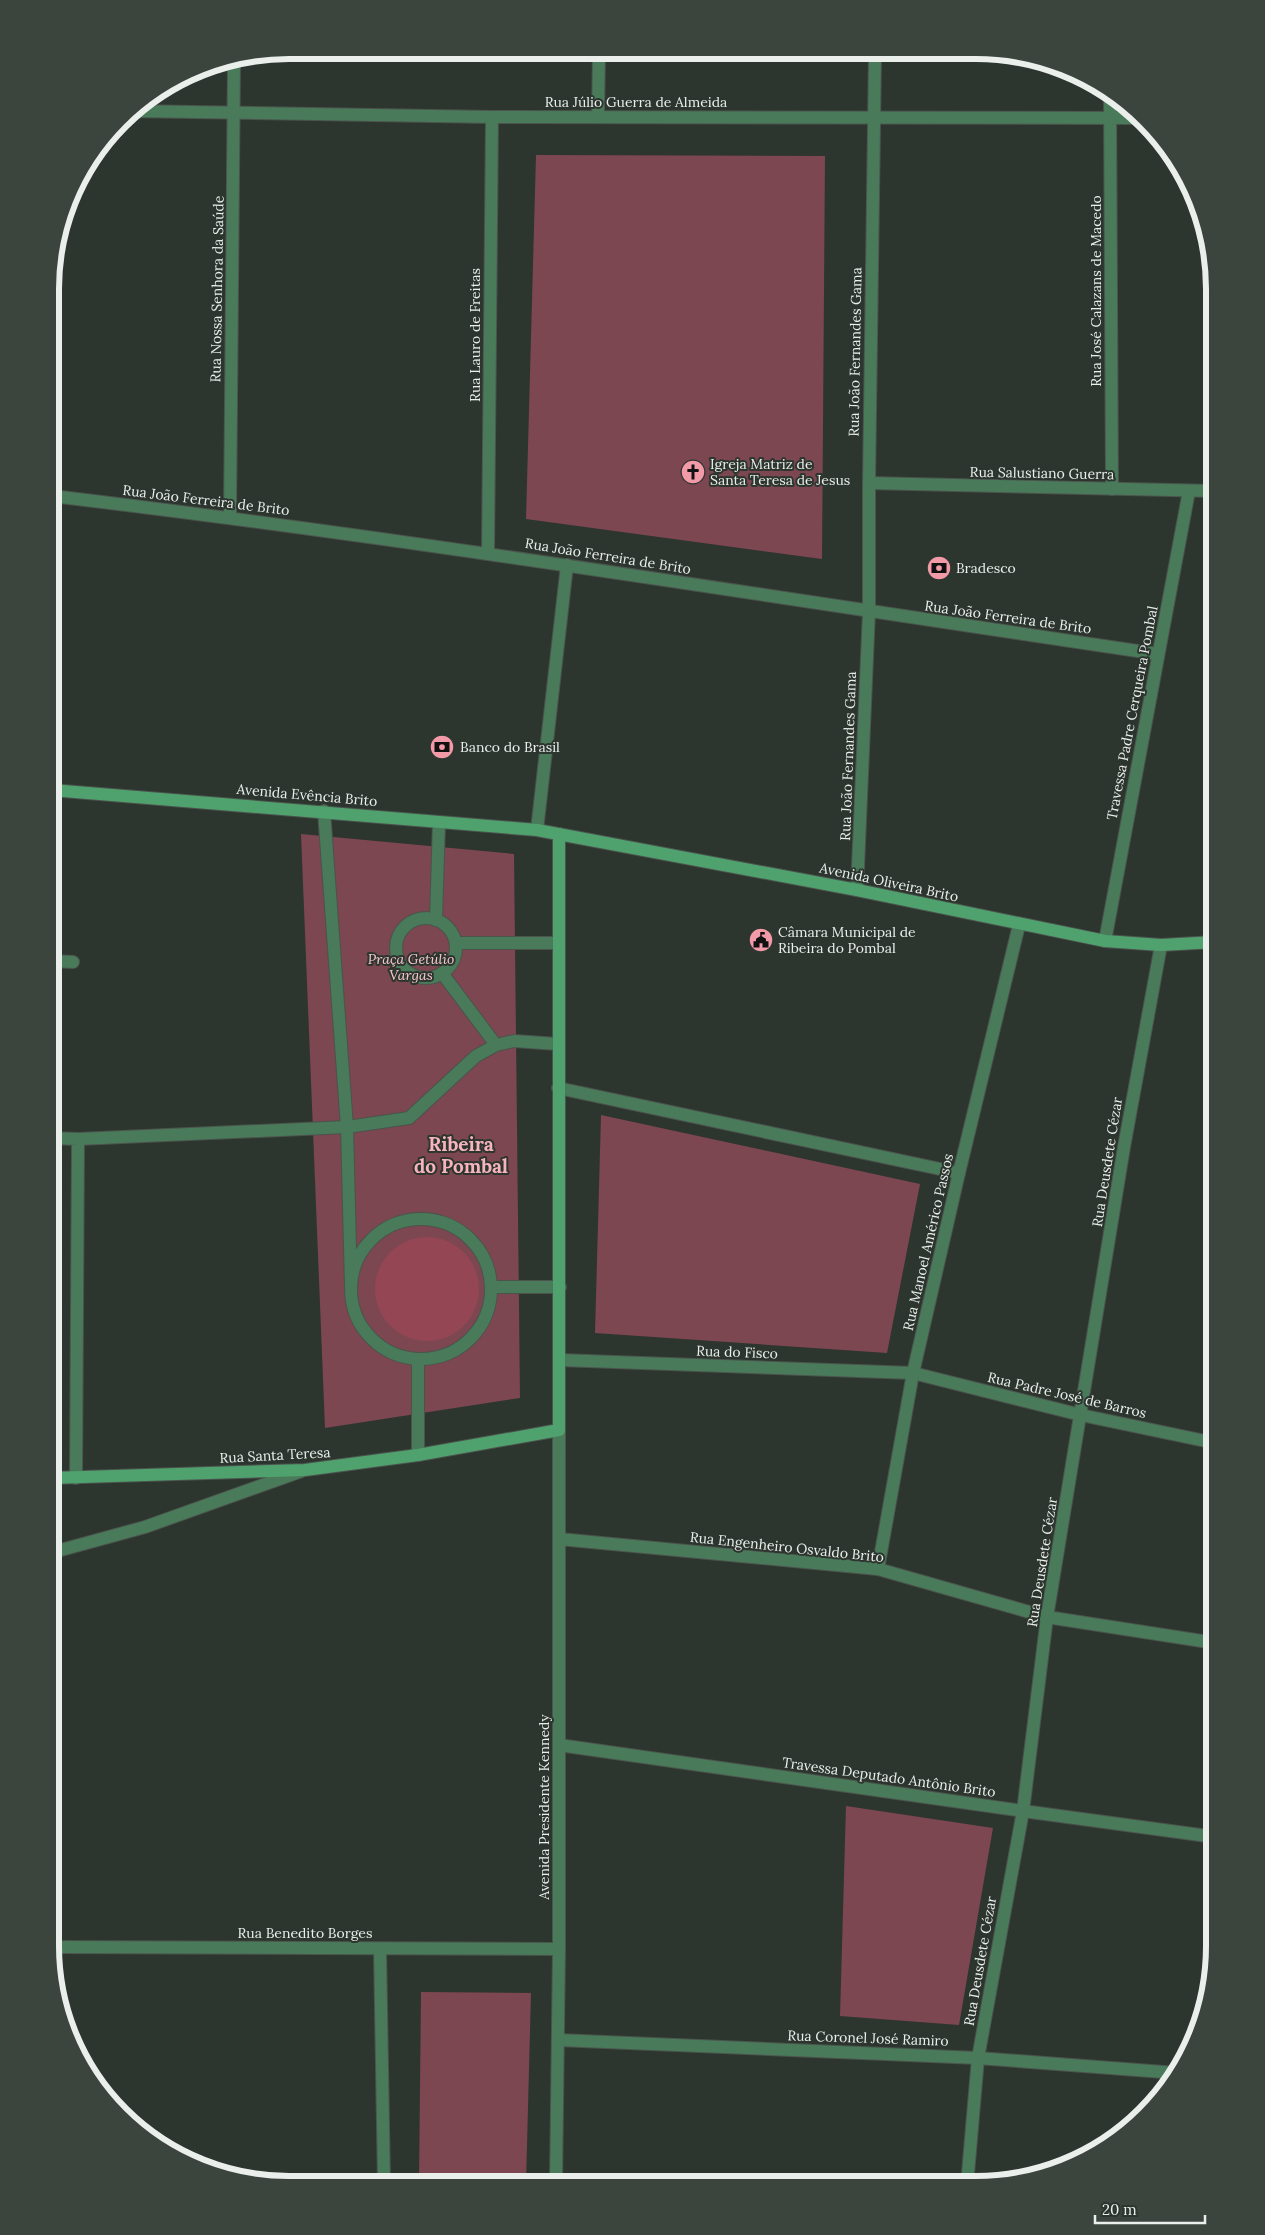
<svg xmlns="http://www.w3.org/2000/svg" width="1265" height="2235" font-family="Lora,serif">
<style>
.green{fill:#7c4750}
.water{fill:#944655}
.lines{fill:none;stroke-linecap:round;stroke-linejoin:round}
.service-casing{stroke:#4b534d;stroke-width:14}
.pedestrian-casing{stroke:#4b534d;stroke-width:14}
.minor-casing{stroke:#4b534d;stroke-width:14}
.tertiary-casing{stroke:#4b534d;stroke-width:14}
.secondary-casing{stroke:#4b534d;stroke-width:14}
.service{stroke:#497a59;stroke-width:12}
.pedestrian{stroke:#497a59;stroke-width:12}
.minor{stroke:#497a59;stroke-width:12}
.tertiary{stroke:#497a59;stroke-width:12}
.secondary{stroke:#4fa26e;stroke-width:12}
.labels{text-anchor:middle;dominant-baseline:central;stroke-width:4;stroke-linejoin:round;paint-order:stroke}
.street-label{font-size:14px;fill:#eaefeb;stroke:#2d352f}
.poi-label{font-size:14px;fill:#eaefeb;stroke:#2d352f;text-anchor:start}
.park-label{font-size:14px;font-style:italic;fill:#f7c8ce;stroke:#2d352f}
.district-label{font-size:19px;font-weight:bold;fill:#f8b4be;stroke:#2d352f}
.rim{fill:none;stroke:#eaefeb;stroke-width:6}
</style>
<rect width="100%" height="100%" fill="#2d352f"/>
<g class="green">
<polygon points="536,155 825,156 822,559 526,519"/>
<polygon points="301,834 514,854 520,1398 325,1428"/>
<polygon points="601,1115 920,1184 887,1353 595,1333"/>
<polygon points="846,1806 993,1828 959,2025 840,2016"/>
<polygon points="421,1992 531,1993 526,2184 419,2183"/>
</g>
<circle class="water" cx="427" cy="1289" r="52"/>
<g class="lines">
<g class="service-casing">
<polyline id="service" points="51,961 73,962"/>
</g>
<g class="pedestrian-casing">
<g id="pedestrian">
<polyline points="324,811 347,1127 351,1287"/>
<circle cx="426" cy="948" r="30"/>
<polyline points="436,920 439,822"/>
<polyline points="456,943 558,943"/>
<polyline points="442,973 496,1045"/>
<polyline points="78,1139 347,1127 409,1118 476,1056 496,1045 514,1041 558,1044"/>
<circle cx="421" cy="1289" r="70"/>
<polyline points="492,1287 560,1287"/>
<polyline points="418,1359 418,1455"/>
</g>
</g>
<g class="minor-casing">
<g id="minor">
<polyline points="1110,93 1112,489"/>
<polyline points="130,111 492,117 1141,118"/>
<polyline points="598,116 599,52"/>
<polyline points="869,483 1215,491"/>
<path d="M 52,496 C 422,540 790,600 1158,654"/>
<polyline points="230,517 234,61"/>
<polyline points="488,553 492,117"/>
<polyline points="537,830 567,565"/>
<polyline points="857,890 869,611 869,483 875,54"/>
<polyline points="1105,941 1189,491"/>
<polyline points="558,1088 959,1173"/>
<polyline points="51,1138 78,1139 76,1478"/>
<polyline points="560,1360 913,1373 1081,1415 1215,1443"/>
<polyline points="559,1539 878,1569 1047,1617 1215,1643"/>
<polyline points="878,1569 913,1373 959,1173 1019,925"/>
<polyline points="559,1745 1023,1811 1215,1837"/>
<polyline points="50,1947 559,1949"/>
<polyline points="380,1949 384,2183"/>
<polyline points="558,2040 978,2058 1177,2073"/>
<polyline points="556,2184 559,1949 559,1430"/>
<polyline points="967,2185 978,2058 1023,1811 1047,1617 1124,1147 1161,945"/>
</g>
</g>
<g class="tertiary-casing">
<polyline id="tertiary" points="50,1553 145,1527 302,1471"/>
</g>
<g class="secondary-casing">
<g id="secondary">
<polyline points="51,790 537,830 857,890 1105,941 1161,945 1215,942"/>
<polyline points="51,1478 305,1470 418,1455 559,1430 559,834"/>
</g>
</g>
<use href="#service" class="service"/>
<use href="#pedestrian" class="pedestrian"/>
<use href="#minor" class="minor"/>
<use href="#tertiary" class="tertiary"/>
<use href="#secondary" class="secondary"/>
</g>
<defs>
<g id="church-disc" transform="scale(1.25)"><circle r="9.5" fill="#f39aa8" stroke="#2d352f"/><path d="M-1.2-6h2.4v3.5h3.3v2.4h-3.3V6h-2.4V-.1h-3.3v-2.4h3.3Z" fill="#111"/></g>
<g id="bank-disc" transform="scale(1.25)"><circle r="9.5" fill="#f39aa8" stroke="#2d352f"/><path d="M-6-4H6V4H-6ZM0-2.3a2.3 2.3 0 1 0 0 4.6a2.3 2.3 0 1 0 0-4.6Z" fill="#111"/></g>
<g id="civic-disc" transform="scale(1.25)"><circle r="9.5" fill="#f39aa8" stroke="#2d352f"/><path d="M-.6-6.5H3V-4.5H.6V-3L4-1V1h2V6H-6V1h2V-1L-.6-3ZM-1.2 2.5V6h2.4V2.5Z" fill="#111"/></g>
</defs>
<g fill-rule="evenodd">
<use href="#church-disc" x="693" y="472"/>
<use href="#bank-disc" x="939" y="568"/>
<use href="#bank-disc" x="442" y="747"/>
<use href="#civic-disc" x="761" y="940"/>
</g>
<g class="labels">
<g class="street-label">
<text x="636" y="102">Rua Júlio Guerra de Almeida</text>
<text transform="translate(217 289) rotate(-89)">Rua Nossa Senhora da Saúde</text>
<text transform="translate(1096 291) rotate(-90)">Rua José Calazans de Macedo</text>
<text transform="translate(475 335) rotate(-90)">Rua Lauro de Freitas</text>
<text transform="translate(855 352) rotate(-89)">Rua João Fernandes Gama</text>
<text transform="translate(1042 473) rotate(1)">Rua Salustiano Guerra</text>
<text transform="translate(206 500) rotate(7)">Rua João Ferreira de Brito</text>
<text transform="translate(608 556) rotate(9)">Rua João Ferreira de Brito</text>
<text transform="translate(1008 617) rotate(8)">Rua João Ferreira de Brito</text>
<text transform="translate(1132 713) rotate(-79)">Travessa Padre Cerqueira Pombal</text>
<text transform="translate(848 756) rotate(-88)">Rua João Fernandes Gama</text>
<text transform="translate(307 795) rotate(5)">Avenida Evência Brito</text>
<text transform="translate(889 882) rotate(12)">Avenida Oliveira Brito</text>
<text transform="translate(1107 1162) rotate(-81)">Rua Deusdete Cézar</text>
<text transform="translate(928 1242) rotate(-77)">Rua Manoel Américo Passos</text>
<text transform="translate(737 1352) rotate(2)">Rua do Fisco</text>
<text transform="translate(1067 1395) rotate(13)">Rua Padre José de Barros</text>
<text transform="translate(275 1455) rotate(-3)">Rua Santa Teresa</text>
<text transform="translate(787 1547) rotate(6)">Rua Engenheiro Osvaldo Brito</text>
<text transform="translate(1042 1562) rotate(-81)">Rua Deusdete Cézar</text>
<text transform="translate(889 1777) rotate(8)">Travessa Deputado Antônio Brito</text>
<text transform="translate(544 1807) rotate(-90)">Avenida Presidente Kennedy</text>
<text x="305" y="1933">Rua Benedito Borges</text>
<text transform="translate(980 1961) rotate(-80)">Rua Deusdete Cézar</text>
<text transform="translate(868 2038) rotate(2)">Rua Coronel José Ramiro</text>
</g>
<g class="poi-label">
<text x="710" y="464">Igreja Matriz de<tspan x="710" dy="16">Santa Teresa de Jesus</tspan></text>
<text x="956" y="568">Bradesco</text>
<text x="460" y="747">Banco do Brasil</text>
<text x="778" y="932">Câmara Municipal de<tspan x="778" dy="16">Ribeira do Pombal</tspan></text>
</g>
<g class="park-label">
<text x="411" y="959">Praça Getúlio<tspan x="411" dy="16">Vargas</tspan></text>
</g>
<g class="district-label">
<text x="461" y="1144">Ribeira<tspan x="461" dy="22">do Pombal</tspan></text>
</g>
</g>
<path d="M0 0H1265V2235H0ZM289 59H976A230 230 0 0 1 1206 289V1946A230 230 0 0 1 976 2176H289A230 230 0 0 1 59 1946V289A230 230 0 0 1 289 59Z" fill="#3c443e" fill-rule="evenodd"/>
<path class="rim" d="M289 59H976A230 230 0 0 1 1206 289V1946A230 230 0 0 1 976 2176H289A230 230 0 0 1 59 1946V289A230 230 0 0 1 289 59Z"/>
<path d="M1095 2215v8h110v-8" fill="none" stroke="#eaefeb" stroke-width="2.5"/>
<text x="1102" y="2215" font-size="15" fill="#eaefeb" stroke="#2d352f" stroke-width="4" paint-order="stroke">20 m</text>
</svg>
